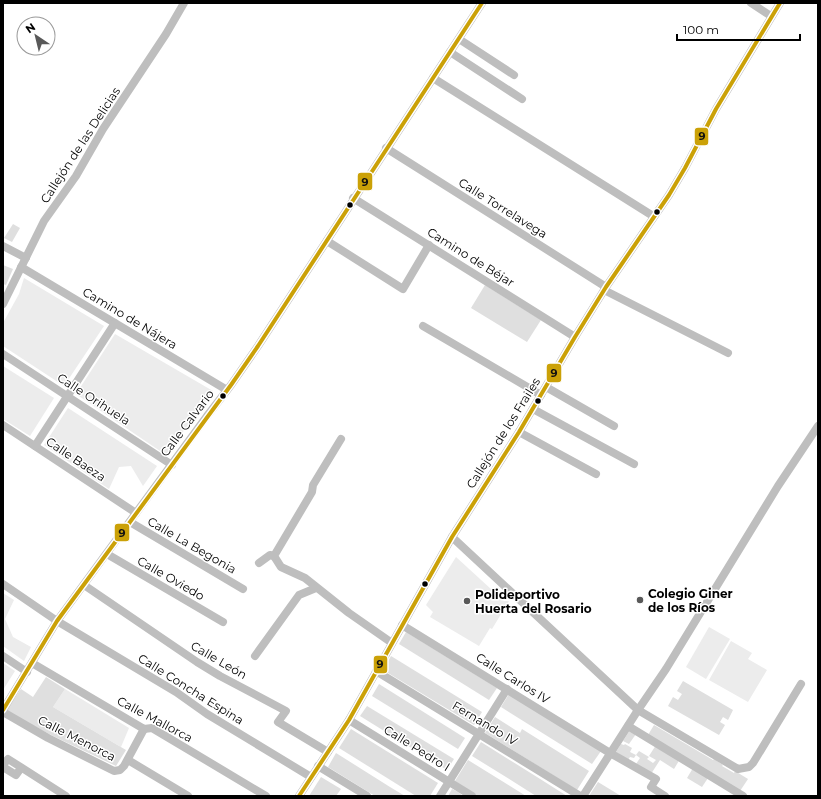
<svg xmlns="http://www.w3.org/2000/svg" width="821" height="799" font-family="Montserrat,sans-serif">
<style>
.green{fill:#ececec}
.building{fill:#dfdfdf}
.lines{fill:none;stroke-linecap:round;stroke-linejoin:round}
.street{stroke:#bebebe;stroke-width:8}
.bus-1-casing{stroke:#fff;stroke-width:7}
.bus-1{stroke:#cba107;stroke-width:4}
.bus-dot{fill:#000;stroke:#fff;stroke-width:1.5}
.poi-dot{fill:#595959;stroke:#fff;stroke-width:1.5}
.labels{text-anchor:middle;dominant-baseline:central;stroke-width:3;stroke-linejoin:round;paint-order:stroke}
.street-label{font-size:12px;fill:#000;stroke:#fff}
.poi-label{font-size:12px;font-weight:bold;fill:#000;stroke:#fff;text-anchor:start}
.line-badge{stroke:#fff;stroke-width:1.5}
.pale-badge-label{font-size:11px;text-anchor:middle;font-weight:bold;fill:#111}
</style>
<rect width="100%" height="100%" fill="#fff"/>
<g class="green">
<polygon points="24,278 104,326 64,386 3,346 3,323 19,294"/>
<polygon points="115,334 213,391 166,455 76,394"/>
<polygon points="3,366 54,398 30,436 3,419"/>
<polygon points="68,408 157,466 143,486 131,466 119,467 109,489 44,445"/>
<polygon points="456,557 504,601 509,601 492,629 490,628 479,646 430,617 433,612 426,605"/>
<polygon points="3,593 14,600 5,619 13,637 31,647 24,661 3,646"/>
<polygon points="709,627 730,639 706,679 686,667"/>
<polygon points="731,641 752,653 748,659 767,670 748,702 709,680"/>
<polygon points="3,663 15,671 3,690"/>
<polygon points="65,689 129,728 121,747 53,707"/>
</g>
<g class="building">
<polygon points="13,224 20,228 12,242 4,238"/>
<polygon points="3,265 13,269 6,285 3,284"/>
<polygon points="485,285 541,320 527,342 471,308"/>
<polygon points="406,632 497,688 489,700 399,644"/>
<polygon points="391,656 482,712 474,725 383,670"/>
<polygon points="46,677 65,689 53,707 126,750 116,766 53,736 6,711 21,689 33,697"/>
<polygon points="683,681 733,710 728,720 723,717 720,722 725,725 719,735 668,706 673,697 678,700 682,694 677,691"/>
<polygon points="379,684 465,738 458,749 372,696"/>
<polygon points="509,694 601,751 592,764 501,707"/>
<polygon points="367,706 454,759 447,770 360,716"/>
<polygon points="495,717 520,733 522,729 589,771 577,790 485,733"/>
<polygon points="654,725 713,760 714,759 723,765 722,766 734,773 735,771 748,779 740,791 648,735"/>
<polygon points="351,729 438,783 430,796 416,796 339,748"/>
<polygon points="630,730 636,734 629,744 623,741"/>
<polygon points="481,742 537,777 567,796 536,796 506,777 472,756"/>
<polygon points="621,744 624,745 625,744 632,748 630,752 636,755 634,758 630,757 628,760 616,752"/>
<polygon points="656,745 680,759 674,769 660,760 651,774 636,764 640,758 636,755 639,751 649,757 647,759 653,763 656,760 649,756"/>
<polygon points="336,753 390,787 405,796 375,796 333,770 328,767"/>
<polygon points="468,760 526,796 478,796 455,781"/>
<polygon points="693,768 708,778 702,787 687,778"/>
<polygon points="321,777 341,789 336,796 309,796"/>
<polygon points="598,782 621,796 589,796"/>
<polygon points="452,789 458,792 463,796 448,796"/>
</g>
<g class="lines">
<g class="street">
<polyline points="751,3 771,16"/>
<polyline points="459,39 514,75"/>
<polyline points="450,52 522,99"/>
<polyline points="433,78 653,216"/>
<polyline points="386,148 606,287"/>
<polyline points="353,198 575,337"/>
<polyline points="327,241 403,289 429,245"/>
<polyline points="3,246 26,258"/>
<polyline points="21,267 227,390"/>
<polyline points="604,290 728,353"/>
<polyline points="3,304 44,221 76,176 103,129 166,34 184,3"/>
<polyline points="423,326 541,395"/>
<polyline points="3,354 172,465"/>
<polyline points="546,387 614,426"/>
<polyline points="533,409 634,464"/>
<polyline points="3,425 136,513"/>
<polyline points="519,432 596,474"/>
<polyline points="341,439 313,485 312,492 274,556 281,567 305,578 349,613 392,643"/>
<polyline points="35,446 115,323"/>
<polyline points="130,522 243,589"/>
<polyline points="452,537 638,710 738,769 749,767 753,763 801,684"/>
<polyline points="107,554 223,622"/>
<polyline points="259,563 270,555 274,556"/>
<polyline points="3,584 57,621 176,692 207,714 311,777"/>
<polyline points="84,585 197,662 220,676 286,711 278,722 328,752"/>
<polyline points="402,625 610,753 656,779 651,787 665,796"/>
<polyline points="3,656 27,672"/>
<polyline points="255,656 299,595 316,588"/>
<polyline points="32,663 144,729 152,728 266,796"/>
<polyline points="376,671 580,796"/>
<polyline points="3,710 57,621 207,416 231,385 258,346 482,3"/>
<polyline points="3,712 48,738 114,771 120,770 124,766 144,729"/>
<polyline points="349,720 472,796"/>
<polyline points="628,726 743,796"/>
<polyline points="128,760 188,796"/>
<polyline points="3,765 8,759 66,796"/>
<polyline points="318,766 367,796"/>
<polyline points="3,767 16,775 21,768"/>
<polyline points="299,796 349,720 452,537 519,432 575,337 606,287 669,195 685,168 716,109 780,3"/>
<polyline points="440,796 507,689"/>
<polyline points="583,796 638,710 666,669 778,486 818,426"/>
</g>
<g class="bus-1-casing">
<g id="bus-1">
<polyline points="3,710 57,621 231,385 258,346 482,3"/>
<polyline points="299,796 349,720 452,537 519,432 575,337 606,287 669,195 685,168 716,109 780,3"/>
</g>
</g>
<use href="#bus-1" class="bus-1"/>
</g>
<g class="bus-dot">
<circle cx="350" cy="205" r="3.5"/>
<circle cx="657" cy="212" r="3.5"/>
<circle cx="223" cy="396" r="3.5"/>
<circle cx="538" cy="401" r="3.5"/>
<circle cx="425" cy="584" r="3.5"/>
</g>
<g class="poi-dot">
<circle cx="640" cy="600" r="4"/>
<circle cx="467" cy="601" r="4"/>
</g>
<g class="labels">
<g class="street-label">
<text transform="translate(80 145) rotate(-57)">Callejón de las Delicias</text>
<text transform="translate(503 208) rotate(32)">Calle Torrelavega</text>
<text transform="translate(471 257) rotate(32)">Camino de Béjar</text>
<text transform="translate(130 318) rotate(31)">Camino de Nájera</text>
<text transform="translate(94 399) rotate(33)">Calle Orihuela</text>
<text transform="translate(187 423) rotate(-53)">Calle Calvario</text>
<text transform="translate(503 433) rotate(-58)">Callejón de los Frailes</text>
<text transform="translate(76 459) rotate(34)">Calle Baeza</text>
<text transform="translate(192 545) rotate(30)">Calle La Begonia</text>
<text transform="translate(171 578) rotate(30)">Calle Oviedo</text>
<text transform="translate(219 660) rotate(30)">Calle León</text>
<text transform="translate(513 678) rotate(32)">Calle Carlos IV</text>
<text transform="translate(191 689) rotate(32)">Calle Concha Espina</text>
<text transform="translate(155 719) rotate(28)">Calle Mallorca</text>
<text transform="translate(485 723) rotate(31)">Fernando IV</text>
<text transform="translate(77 738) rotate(27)">Calle Menorca</text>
<text transform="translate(417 748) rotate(32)">Calle Pedro I</text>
</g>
<g class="poi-label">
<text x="648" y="593">Colegio Giner<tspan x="648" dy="14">de los Ríos</tspan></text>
<text x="475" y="594">Polideportivo<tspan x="475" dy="14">Huerta del Rosario</tspan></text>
</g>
</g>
<g class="line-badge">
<rect x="694" y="127" width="15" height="19" rx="4" fill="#cba107"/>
<rect x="357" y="172" width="16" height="19" rx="4" fill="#cba107"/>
<rect x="546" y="363" width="16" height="20" rx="4" fill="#cba107"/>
<rect x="114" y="523" width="16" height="19" rx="4" fill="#cba107"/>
<rect x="373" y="655" width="15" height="19" rx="4" fill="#cba107"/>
</g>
<g class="pale-badge-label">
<text x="702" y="140">9</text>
<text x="365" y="186">9</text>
<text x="554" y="377">9</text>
<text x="122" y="537">9</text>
<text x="380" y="668">9</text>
</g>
<rect width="821" height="799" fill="none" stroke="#000000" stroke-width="8"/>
<g transform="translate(36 36) rotate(325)"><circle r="19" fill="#ffffff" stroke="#999999"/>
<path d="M0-3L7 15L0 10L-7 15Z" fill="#595959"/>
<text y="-6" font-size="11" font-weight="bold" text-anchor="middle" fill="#000000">N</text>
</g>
<path d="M677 34v6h123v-6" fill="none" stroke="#000000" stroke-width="2"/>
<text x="683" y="34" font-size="12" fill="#000000" stroke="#ffffff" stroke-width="3" paint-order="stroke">100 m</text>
</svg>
